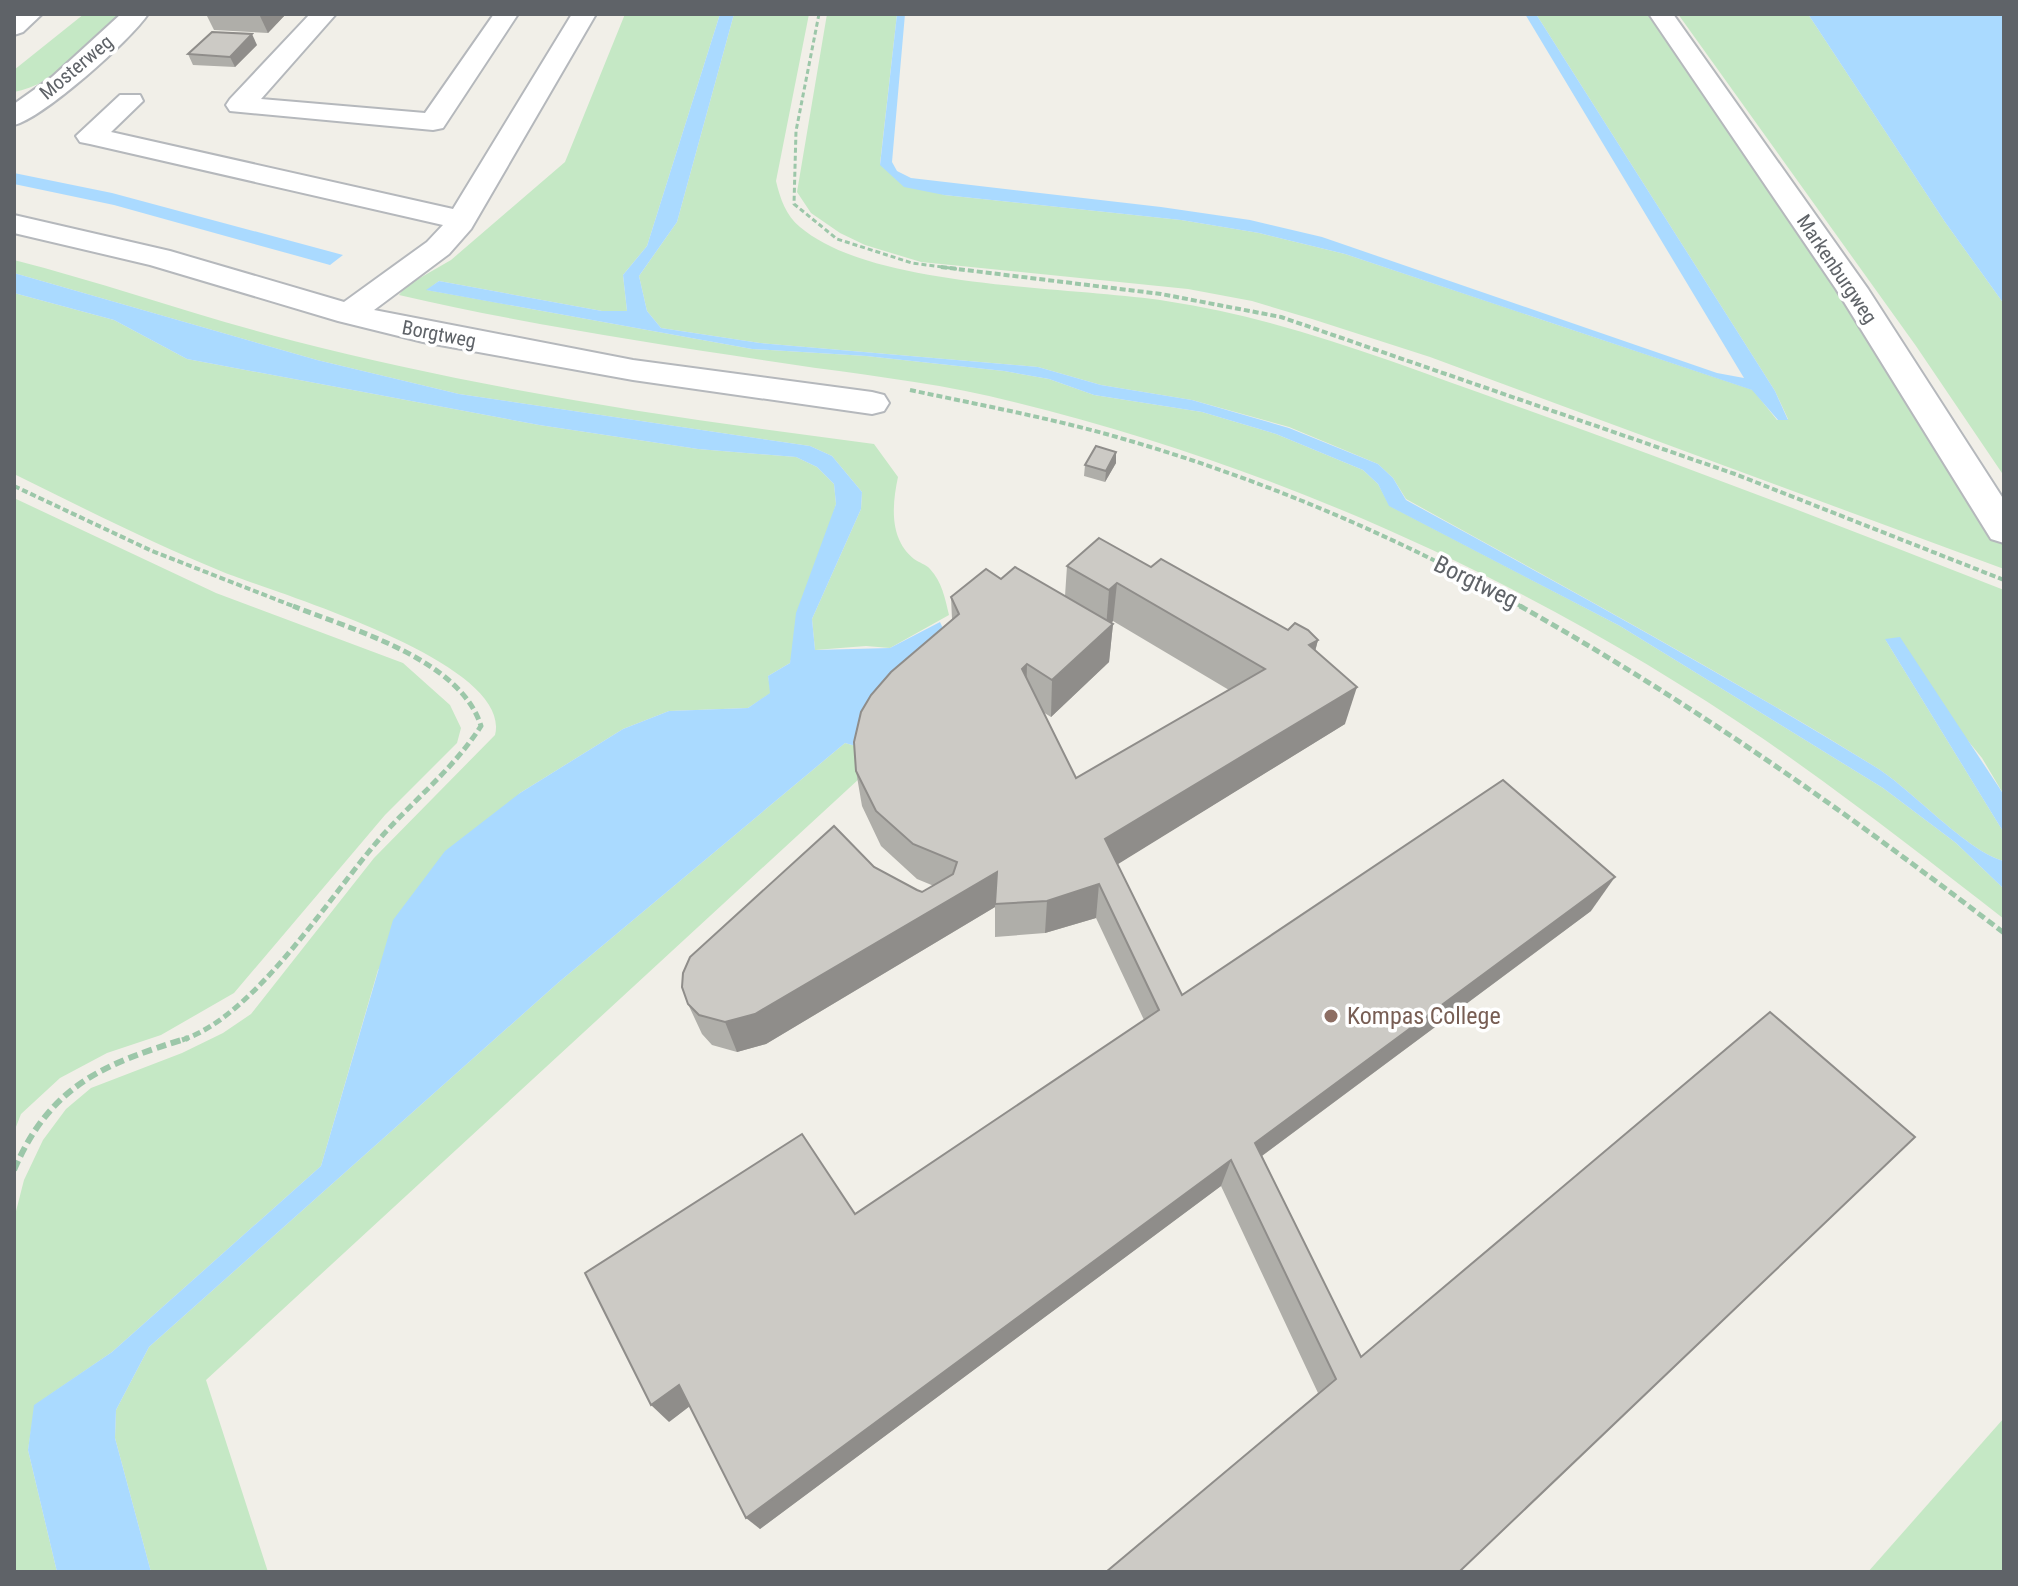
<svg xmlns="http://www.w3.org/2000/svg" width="2018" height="1586" font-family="'Roboto Condensed',sans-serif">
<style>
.green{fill:#c5e8c5}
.water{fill:#aadaff}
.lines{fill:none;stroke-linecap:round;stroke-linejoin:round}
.minor-casing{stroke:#b5b8bc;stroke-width:4}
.path-far3{stroke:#9cc7a9;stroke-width:3;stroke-dasharray:5 3;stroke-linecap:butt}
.path-far2{stroke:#9cc7a9;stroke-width:4;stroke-dasharray:6 3;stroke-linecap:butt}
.path-far1{stroke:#9cc7a9;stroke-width:5;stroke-dasharray:8 4;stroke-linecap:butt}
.path{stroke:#9cc7a9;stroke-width:6;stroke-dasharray:10 5;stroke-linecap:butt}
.minor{fill:#fff;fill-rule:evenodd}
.wall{fill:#afaea9;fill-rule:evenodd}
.shaded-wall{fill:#8f8d8a}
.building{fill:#cccac5;stroke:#8f8d8a;stroke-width:2}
.education-dot{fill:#8d6e63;stroke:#fff;stroke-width:3}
.labels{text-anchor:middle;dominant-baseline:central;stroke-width:7;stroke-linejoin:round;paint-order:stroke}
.far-street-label{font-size:20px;fill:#5f6368;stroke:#fff}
.street-label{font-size:24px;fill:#5f6368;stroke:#fff}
.education-label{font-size:24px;fill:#785e54;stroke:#fff;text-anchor:start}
</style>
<rect width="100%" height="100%" fill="#f1efe8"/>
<g class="green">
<path d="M 84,14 L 120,14 C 92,43 55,85 14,92 L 14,70 Z"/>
<path d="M 625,14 L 720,14 L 647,246 L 623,275 L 627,311 L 602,311 L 439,281 L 427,290 L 752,349 L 866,356 L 1004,371 L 1049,379 L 1094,395 L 1202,412 L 1276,434 L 1363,470 L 1378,484 L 1390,506 L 1620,626 L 1883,788 L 1956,843 L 2004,889 L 2004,919 C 1926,858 1847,797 1765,740 C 1531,580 1265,460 989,396 C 923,381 856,374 789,364 C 658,344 528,325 399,295 L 406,286 L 451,260 L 565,162 Z"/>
<path d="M 734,14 L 809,14 L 776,181 C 780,198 786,216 800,227 C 873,289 1069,286 1166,301 C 1286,319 1395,363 1508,403 C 1674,462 1839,525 2004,590 L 2004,795 L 1982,758 L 1885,639 L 2004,833 L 2004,861 C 1969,853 1911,789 1877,768 C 1723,673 1565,587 1406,499 L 1393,478 L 1378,464 L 1289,427 L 1192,400 L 1101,385 L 1038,367 L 760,343 L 661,328 L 647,311 L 639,276 L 677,222 Z"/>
<polygon points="827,14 897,14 880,164 944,195 1181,220 1259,233 1345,254 1753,390 1777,420 1788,419 1775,391 1536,14 1649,14 2004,536 2004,569 1430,357 1312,319 1252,301 1188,289 921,262 865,245 840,233 811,213 797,192"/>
<polygon points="1678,14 1808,14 1945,222 2004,304 2004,476 1916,346"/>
<path d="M 14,260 C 108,284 200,317 294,341 C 485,390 679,419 874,444 L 898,477 C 892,505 889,539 914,559 C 919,563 926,564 930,569 C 942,582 945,598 949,615 L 890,648 L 866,646 L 815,650 L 812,619 L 861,509 L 862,492 L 832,456 L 810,446 L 459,394 L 317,360 L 14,273 Z"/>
<path d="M 14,293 L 114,320 L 187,359 L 539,425 L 698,449 L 796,457 L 817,467 L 834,484 L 836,504 L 790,663 L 768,676 L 771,693 L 748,708 L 669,711 L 623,729 L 520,793 L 378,970 L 321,1166 L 112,1352 L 35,1405 L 28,1450 L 57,1572 L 14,1572 L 14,1219 L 24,1180 L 43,1140 L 66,1109 L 91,1088 L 182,1053 L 223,1033 L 251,1014 L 374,858 L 495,735 C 514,662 275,593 223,572 C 152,543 83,508 14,474 Z"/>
<polygon points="14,498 216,593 403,663 450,705 461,728 457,743 385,815 234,993 161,1035 107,1053 60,1078 21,1114 14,1132"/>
<polygon points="845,743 866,749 860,778 206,1380 268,1572 151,1572 115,1438 116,1410 149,1347 559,982"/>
<polygon points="2004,1418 2004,1572 1868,1572"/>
</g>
<g class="water">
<path d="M 720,14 L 734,14 L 677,222 L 639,276 L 647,311 L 661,328 L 760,343 L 1038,367 L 1101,385 L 1192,400 L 1289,428 L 1378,464 L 1393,478 L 1406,500 C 1565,587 1723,673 1877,768 C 1911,789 1969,853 2004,861 L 2004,889 L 1956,843 L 1883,788 L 1620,626 L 1389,506 L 1378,484 L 1363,470 L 1276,434 L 1202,412 L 1094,395 L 1049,379 L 1004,371 L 866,356 L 752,349 L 426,290 L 439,281 L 602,311 L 627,311 L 623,275 L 647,246 Z"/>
<polygon points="897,14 905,14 892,162 897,171 911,178 1161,207 1250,220 1322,237 1717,373 1744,378 1525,14 1536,14 1775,391 1788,420 1778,420 1752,390 1345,254 1259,233 1181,220 944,195 904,187 880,165"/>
<polygon points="1808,14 2004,14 2004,304 1945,222"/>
<polygon points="14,173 112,193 343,255 330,265 114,205 14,184"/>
<polygon points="14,273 317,360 459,394 810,446 832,456 862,492 861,509 812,619 815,650 890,648 940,622 956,656 866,749 845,743 559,982 149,1347 116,1410 115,1438 151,1572 57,1572 28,1450 34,1405 112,1352 321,1166 393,920 445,851 520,793 623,729 669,711 748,708 770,693 768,676 790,663 796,613 836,504 834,484 817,467 796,457 698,449 539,425 187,359 114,320 14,293"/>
<polygon points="1900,637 2004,795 2004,833 1885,639"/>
</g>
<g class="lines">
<g class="minor-casing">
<g id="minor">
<polygon points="42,14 23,32 14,35 15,14"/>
<path d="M 121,14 L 148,14 C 131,40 43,118 14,125 L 14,104 L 52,77 Z"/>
<polygon points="310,14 336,14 261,99 425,113 494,14 518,14 443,128 433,130 230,111 226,105 230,99"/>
<polygon points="572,14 596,14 471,229 449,254 374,310 633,360 872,392 884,395 889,403 884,411 872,414 633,380 423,342 338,321 150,265 14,233 14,215 170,251 344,302 427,242 443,225 90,144 80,142 76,136 120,95 140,95 143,101 111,132 453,209"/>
<polygon points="1649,14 1673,14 1868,289 2004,500 2004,543 1991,539 1836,289"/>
</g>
</g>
<polyline class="path-far3" points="819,14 796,131 794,204 837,239 912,263 957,269"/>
<g class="path-far2">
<polyline points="941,267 1161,294 1281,317 1735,474 2004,580"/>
<path d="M 910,390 C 985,406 1061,420 1134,442 C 1269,482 1402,539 1524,608"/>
<polyline points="14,486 152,551 298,608"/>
</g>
<g class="path-far1">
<path d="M 1520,606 C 1691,702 1849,814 2004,933"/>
<path d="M 182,1040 C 256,1016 330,895 382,836 C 415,799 454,768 481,726 C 460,659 353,630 293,606"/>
</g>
<path class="path" d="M 14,1170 C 51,1084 104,1064 188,1038"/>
<use href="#minor" class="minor"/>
</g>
<g class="wall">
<polygon points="206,14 286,14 268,33 214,30"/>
<polygon points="257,45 235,67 193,65 188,54"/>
<polygon points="1116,452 1116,463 1105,482 1084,476 1085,465"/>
<path d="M 1067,566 L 1151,567 L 1288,630 L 1318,640 L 1315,651 L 1345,724 L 1117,864 L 1182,995 L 1591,911 L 1262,1156 L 1361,1357 L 1318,1393 L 1221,1186 L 760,1529 L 690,1406 L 669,1422 L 855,1214 L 1144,1020 L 1096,918 L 1045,933 L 995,937 L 995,907 L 766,1044 L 737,1052 L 712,1045 L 702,1034 L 688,1004 L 874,867 L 922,892 L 934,886 L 917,879 L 881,846 L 862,806 L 856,771 L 952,619 L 951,597 L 1001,579 L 1065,596 ZM 1113,621 L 1229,690 L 1076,778 L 1043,712 L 1051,717 L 1109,662 L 1113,624 L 1111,623 Z"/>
</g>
<g class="shaded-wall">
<polygon points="259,14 286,14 268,33"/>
<polygon points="252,34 257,45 235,67 230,57"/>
<polygon points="1116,452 1116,463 1105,482 1106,471"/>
<polygon points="1117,583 1113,621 1106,628 1109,590"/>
<polygon points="1113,624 1109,662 1051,717 1052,680"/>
<polygon points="1318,640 1308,678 1309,645"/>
<polygon points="1027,664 1026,701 1022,669"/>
<polygon points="1357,687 1345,724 1102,874 1105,839"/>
<polygon points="997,872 995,907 766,1044 737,1052 725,1022"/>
<polygon points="1615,877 1591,911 1244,1169 1255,1143"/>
<polygon points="1099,884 1096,918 1045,933 1047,901"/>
<polygon points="1231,1160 1221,1186 760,1529 746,1518"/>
<polygon points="679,1385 695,1402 669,1422 651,1405"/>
</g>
<g class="building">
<polygon points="212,32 252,34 230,57 188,54"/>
<polygon points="1096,446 1116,452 1106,471 1085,465"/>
<polygon points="1099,538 1151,567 1161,559 1288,630 1295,623 1308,630 1318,640 1309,645 1357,687 1105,839 1182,995 1503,780 1615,877 1255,1143 1361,1357 1770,1012 1915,1137 1459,1572 1106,1572 1336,1379 1231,1160 746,1518 679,1385 651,1405 585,1273 802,1134 855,1214 1159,1010 1099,884 1047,901 995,904 997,872 755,1014 725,1022 699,1015 688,1004 682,987 683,973 690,957 834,826 874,867 917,890 922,892 953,874 957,862 913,844 876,811 856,771 854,742 861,712 871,695 891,672 959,614 951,597 986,569 1001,579 1015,567 1113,624 1052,680 1027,664 1022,669 1076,778 1265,669 1117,583 1109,590 1067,566"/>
</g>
<circle class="education-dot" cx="1331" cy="1016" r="8"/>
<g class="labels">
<g class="far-street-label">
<text transform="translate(76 67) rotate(-40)">Mosterweg</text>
<text transform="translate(1837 269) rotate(56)">Markenburgweg</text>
<text transform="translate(439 334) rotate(11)">Borgtweg</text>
</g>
<g class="street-label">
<text transform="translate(1476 582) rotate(26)">Borgtweg</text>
</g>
<g class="education-label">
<text x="1347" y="1016">Kompas College</text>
</g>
</g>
<rect width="2018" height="1586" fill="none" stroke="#5f6368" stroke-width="32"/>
</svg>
